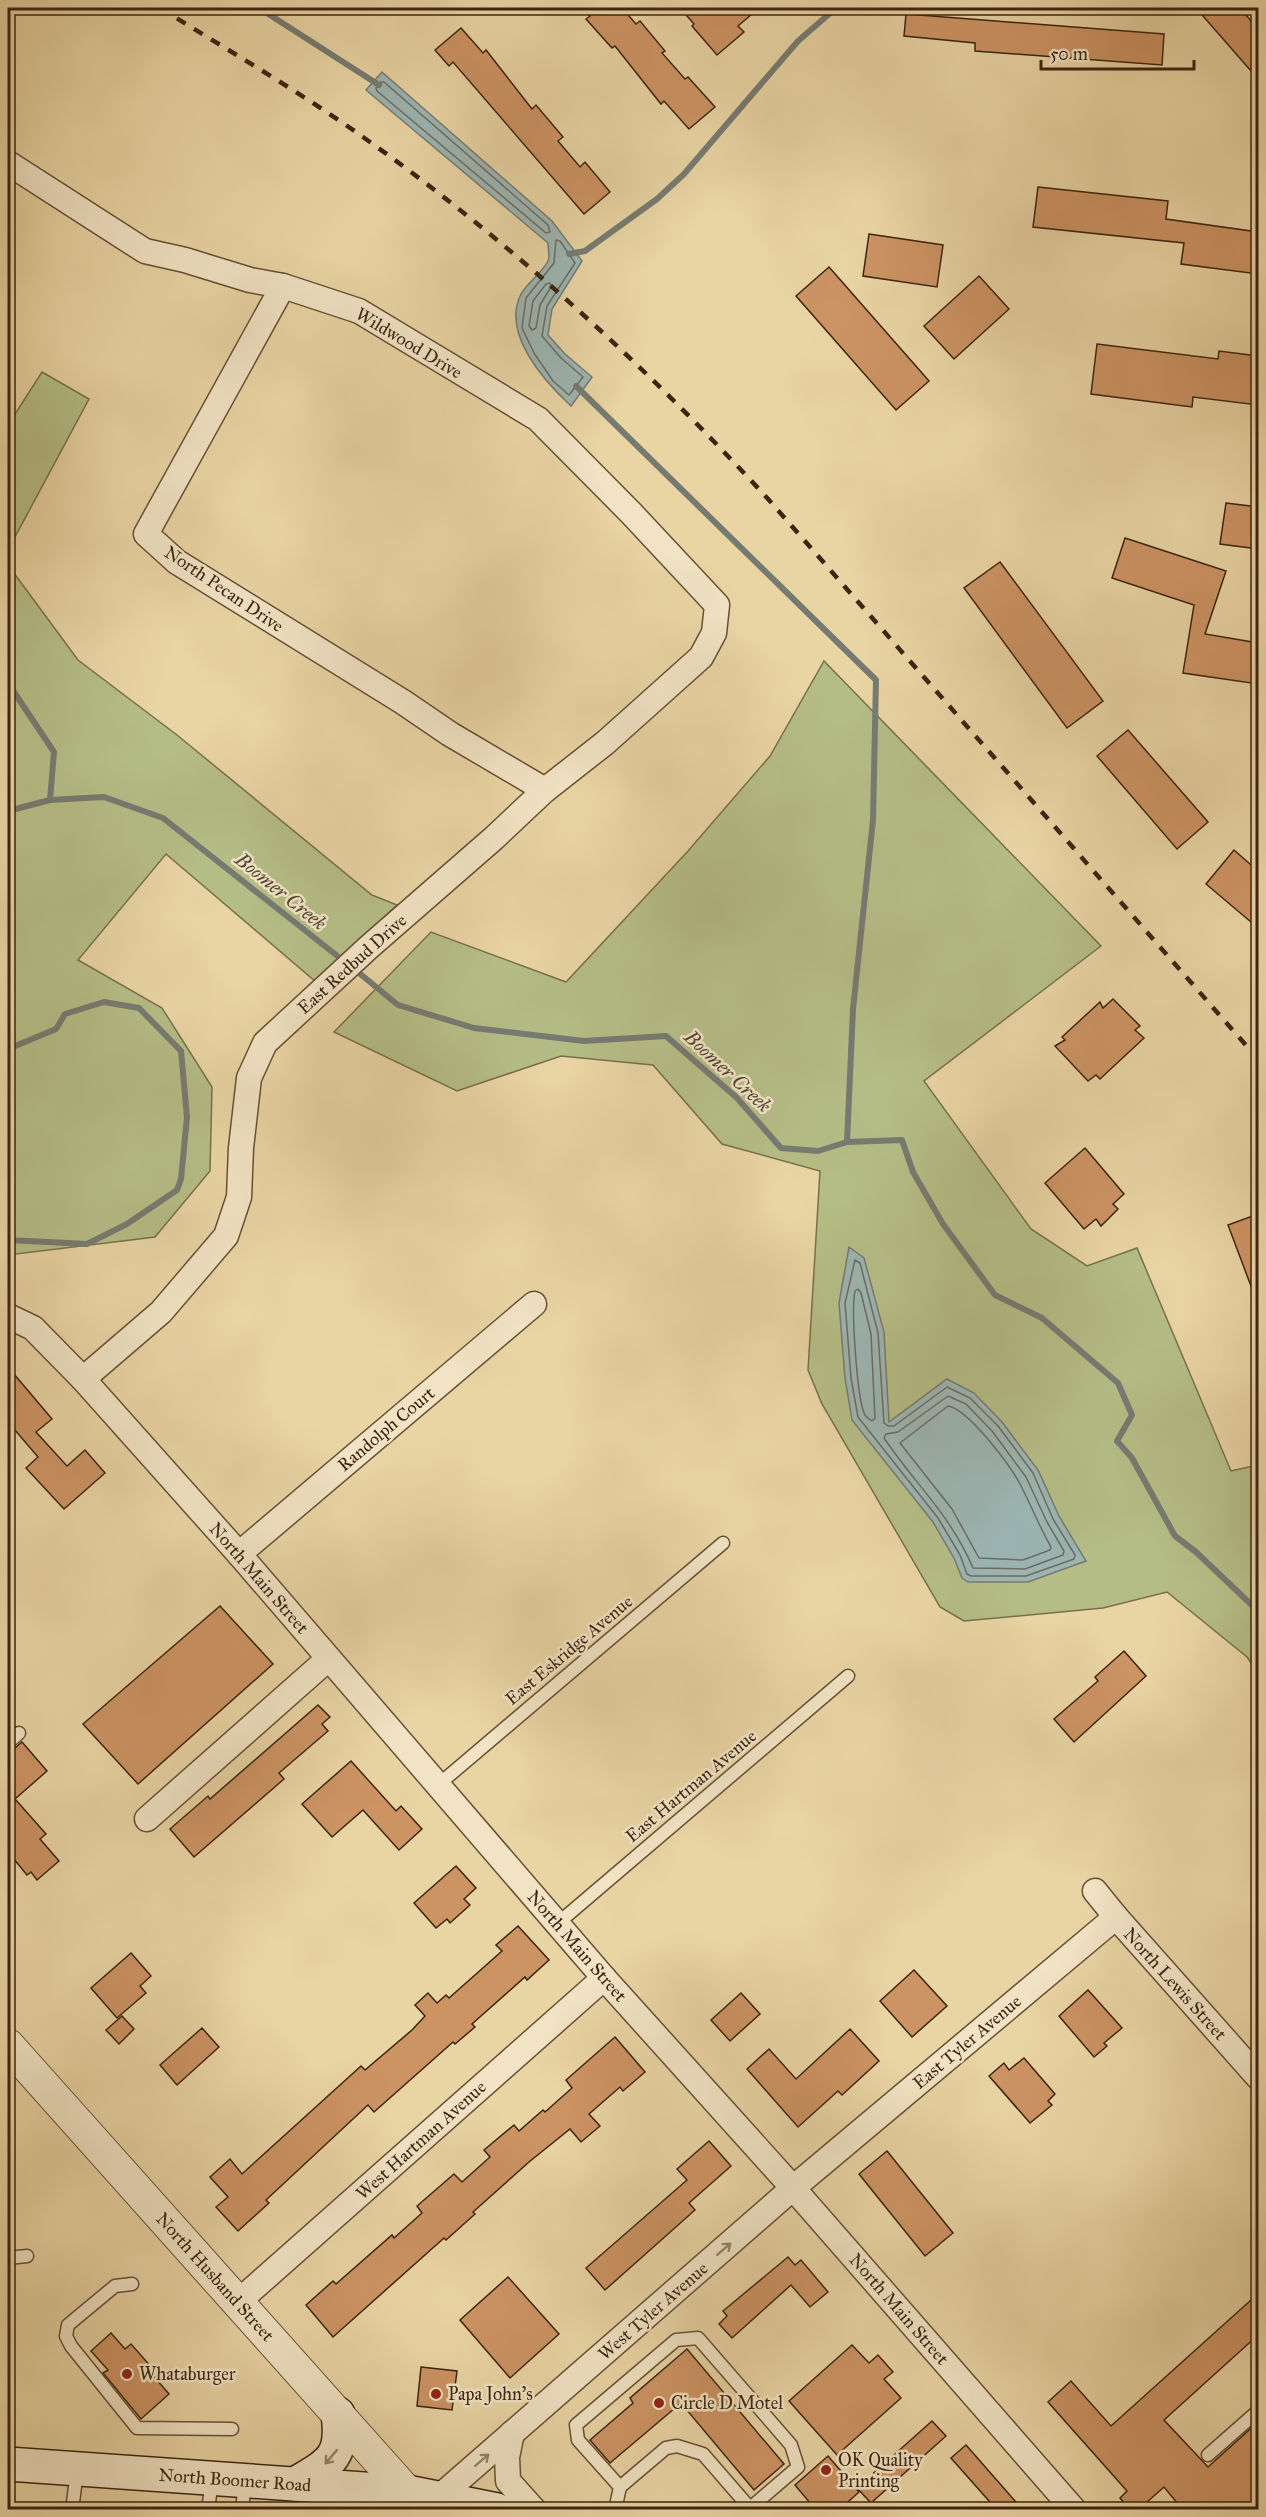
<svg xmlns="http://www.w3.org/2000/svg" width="1266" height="2517" font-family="'IM FELL Great Primer',serif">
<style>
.green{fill:#b5bd86;stroke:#78704c;stroke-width:1.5}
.water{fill:#9cb5b2;stroke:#767b72;stroke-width:1.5}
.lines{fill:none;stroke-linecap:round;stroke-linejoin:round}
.shore{stroke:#6c6c62;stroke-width:1.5}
.stream{stroke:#767b72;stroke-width:6}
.building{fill:#cc9363;stroke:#3c2411;stroke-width:1.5}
.service-casing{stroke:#675036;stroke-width:15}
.minor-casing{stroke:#675036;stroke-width:27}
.tertiary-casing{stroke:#675036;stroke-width:34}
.secondary-casing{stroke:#3c2411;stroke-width:36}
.service{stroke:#f1e3c4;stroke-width:12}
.minor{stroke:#f1e3c4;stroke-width:24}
.tertiary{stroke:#f1e3c4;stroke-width:32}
.secondary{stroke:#f1e3c4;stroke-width:33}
.rail{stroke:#3c2411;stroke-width:4.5;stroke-dasharray:10 10;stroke-linecap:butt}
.oneway{stroke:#96846a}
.poi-dot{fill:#8f2418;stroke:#f1e3c4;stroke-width:2}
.labels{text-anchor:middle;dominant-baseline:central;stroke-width:5;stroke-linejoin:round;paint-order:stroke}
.street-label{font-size:18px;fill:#3c2411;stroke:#f1e3c4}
.poi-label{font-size:18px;fill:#3c2411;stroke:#f1e3c4;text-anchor:start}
.water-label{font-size:20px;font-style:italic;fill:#544839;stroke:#f1e3c4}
</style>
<rect width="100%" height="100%" fill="#e9d4a4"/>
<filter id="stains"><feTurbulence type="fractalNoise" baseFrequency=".00333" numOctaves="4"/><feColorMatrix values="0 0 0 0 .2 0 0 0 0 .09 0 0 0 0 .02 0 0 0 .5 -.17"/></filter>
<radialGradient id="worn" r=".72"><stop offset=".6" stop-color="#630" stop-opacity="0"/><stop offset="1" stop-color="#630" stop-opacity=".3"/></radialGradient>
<g class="green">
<polygon points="42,372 89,399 8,550 8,425"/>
<polygon points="8,565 78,660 177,735 372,895 397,905 316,982 166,854 78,960 162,1008 212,1087 210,1171 155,1237 8,1255"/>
<polygon points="824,661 1101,946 924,1081 1031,1229 1087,1266 1137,1248 1231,1471 1258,1465 1258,1673 1247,1657 1167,1592 1103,1608 964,1621 940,1607 822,1404 808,1370 820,1171 722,1144 653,1065 561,1056 457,1091 334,1032 431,932 566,982 688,851 770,756"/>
</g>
<g class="water">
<path d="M 382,72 L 552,221 L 582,261 L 552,309 L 548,335 L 565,354 L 592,377 L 571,406 C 544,381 501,333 521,294 C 528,282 542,273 548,261 C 550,257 548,248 548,243 L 366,90 Z"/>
<polygon points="849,1247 864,1258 884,1332 889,1422 947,1379 974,1393 1002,1422 1038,1470 1059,1516 1086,1561 1028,1582 968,1582 962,1578 954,1558 933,1522 852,1420 845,1378 839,1303"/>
</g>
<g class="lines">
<g class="shore">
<polygon points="381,82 384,82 548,225 550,232 546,233 377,91 376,88"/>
<polygon points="556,240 560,241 575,263 547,306 542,336 561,358 583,377 569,395 553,381 534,353 522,328 526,298 554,263"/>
<polygon points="546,284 550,283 551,287 540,305 536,328 532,330 529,326 533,301"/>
<polygon points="855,1260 860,1263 878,1333 884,1423 888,1426 894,1426 947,1387 970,1398 998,1426 1033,1473 1053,1519 1075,1555 1074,1559 1026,1576 971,1576 967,1574 960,1555 938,1518 858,1417 851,1378 845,1303"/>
<path d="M 858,1289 L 861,1293 L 871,1334 L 875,1418 L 872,1421 C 869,1419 867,1418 865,1415 C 857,1400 851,1309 855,1291 Z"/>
<path d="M 948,1396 L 966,1404 L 992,1431 L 1026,1477 L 1047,1522 L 1064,1551 L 1063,1555 L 1025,1569 L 973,1568 C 950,1514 915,1484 884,1438 L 886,1434 L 898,1432 Z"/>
<path d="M 948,1406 C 968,1409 1010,1465 1020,1484 C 1031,1505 1039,1526 1051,1547 L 1050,1550 L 1023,1560 L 979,1558 L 952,1509 L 900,1443 Z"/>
</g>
<g class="stream">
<polyline points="259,8 379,85"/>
<polyline points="569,254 585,251 657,199 684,174 798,41 836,8"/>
<polyline points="576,386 876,680 873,820 853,1009 847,1142"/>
<polyline points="8,683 54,752 50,800"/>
<polyline points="8,811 50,800 104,797 163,818 345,962"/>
<polyline points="353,968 398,1005 474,1028 584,1041 666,1036 737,1098 781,1148 818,1151 847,1142 902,1140 913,1172 943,1224 995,1295 1042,1318 1118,1383 1132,1415 1117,1441 1132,1458 1175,1536 1196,1552 1258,1611"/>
<polyline points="8,1049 56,1029 65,1014 104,1002 139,1008 181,1051 187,1117 181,1179 177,1190 127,1224 87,1244 8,1240"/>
</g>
</g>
<g class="building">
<polygon points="582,8 622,8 636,24 640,21 665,51 662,53 685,79 688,77 715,107 689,129 664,101 661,104 615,46 612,48 586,19 590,16"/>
<polygon points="680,8 759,8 738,26 744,32 717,55 692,26 694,24"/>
<polygon points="1196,8 1240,8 1258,29 1258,79"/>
<polygon points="906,14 1164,34 1162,65 975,51 975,43 904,36"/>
<polygon points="461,28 483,53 486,50 532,109 536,105 563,137 558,141 580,167 585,162 610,192 584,214 453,62 449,66 435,50"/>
<polygon points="1038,187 1168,201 1166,219 1258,232 1258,274 1181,264 1184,243 1033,227"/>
<polygon points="869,234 943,245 937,287 863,276"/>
<polygon points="829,267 929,381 896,410 796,296"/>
<polygon points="979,276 1009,309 954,359 924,326"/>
<polygon points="1097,344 1218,359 1219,351 1258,356 1258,405 1193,397 1192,407 1091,394"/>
<polygon points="1226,503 1258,507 1258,549 1220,544"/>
<polygon points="1125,538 1226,571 1205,634 1258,643 1258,684 1183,673 1194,605 1112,578"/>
<polygon points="1000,562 1103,701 1067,728 964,588"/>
<polygon points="1128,730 1208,822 1177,849 1097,756"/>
<polygon points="1234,850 1258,871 1258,928 1206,884"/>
<polygon points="1113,999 1140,1026 1135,1030 1144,1038 1100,1079 1096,1075 1088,1081 1055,1046 1065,1040 1062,1037 1100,1002 1103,1008"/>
<polygon points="1085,1148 1124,1194 1113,1204 1118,1209 1101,1226 1096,1219 1084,1229 1045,1183"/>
<polygon points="1258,1214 1258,1302 1257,1302 1228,1225"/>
<polygon points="8,1367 52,1419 36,1432 67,1466 85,1450 105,1473 64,1509 26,1468 38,1457 8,1422"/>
<polygon points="220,1606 273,1664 138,1784 83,1724"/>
<polygon points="1124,1651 1146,1676 1074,1742 1054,1719 1098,1681 1095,1677"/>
<polygon points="318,1705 330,1717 322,1724 328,1731 279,1773 284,1779 194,1857 170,1829 208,1796 210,1799"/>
<polygon points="22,1742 47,1771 15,1799 46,1834 40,1839 59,1861 37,1880 31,1872 27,1875 8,1852 8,1754"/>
<polygon points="351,1761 396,1811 401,1806 422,1829 399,1850 363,1810 332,1837 302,1804"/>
<polygon points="456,1866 476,1888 464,1899 470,1905 450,1923 447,1919 436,1928 414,1903"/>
<polygon points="518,1926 549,1960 527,1980 525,1977 472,2024 475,2027 455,2044 453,2042 374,2112 368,2105 266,2200 269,2203 238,2231 216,2207 228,2197 210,2177 230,2159 242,2174 361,2066 365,2070 412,2030 425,2016 415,2005 428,1993 437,2003 446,1995 449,1998 502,1951 496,1945"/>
<polygon points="131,1953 151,1976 140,1986 146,1993 117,2018 91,1988"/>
<polygon points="914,1970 947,2006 912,2037 880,2001"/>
<polygon points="1088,1990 1122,2028 1104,2043 1107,2046 1094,2057 1059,2016"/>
<polygon points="741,1993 760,2014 730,2041 711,2020"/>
<polygon points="122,2016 134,2029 119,2044 106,2030"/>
<polygon points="202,2028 219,2047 177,2085 160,2065"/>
<polygon points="850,2029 879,2061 842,2095 838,2091 798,2127 747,2069 769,2049 796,2079"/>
<polygon points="615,2037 645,2072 623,2091 620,2087 589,2114 600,2126 581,2142 570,2129 529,2162 473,2212 475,2214 446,2240 444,2238 333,2337 306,2305 333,2281 336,2284 392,2235 394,2238 422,2213 417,2206 454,2174 462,2182 490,2157 484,2150 514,2125 519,2131 543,2110 545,2112 572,2088 566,2080"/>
<polygon points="1024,2058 1055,2094 1048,2101 1052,2105 1030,2123 989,2076 1004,2063 1009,2070"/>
<polygon points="709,2141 731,2166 689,2203 695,2210 605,2290 586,2268 687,2180 677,2169"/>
<polygon points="887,2151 953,2233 925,2256 859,2174"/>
<polygon points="788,2257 795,2265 801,2260 828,2292 810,2307 791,2285 732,2338 719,2324 727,2316 723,2311"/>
<polygon points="508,2277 559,2334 510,2378 460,2320"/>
<polygon points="1251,2300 1258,2308 1258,2335 1164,2420 1208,2467 1258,2422 1258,2505 1253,2510 1183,2510 1164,2487 1138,2510 1130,2510 1120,2498 1127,2491 1048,2402 1071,2381 1111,2426"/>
<polygon points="111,2333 125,2349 131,2344 153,2369 150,2372 169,2394 141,2419 103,2373 108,2370 91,2351"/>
<polygon points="852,2345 869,2363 878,2355 893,2372 884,2379 901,2398 837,2455 789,2401"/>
<polygon points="687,2349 784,2464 754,2490 681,2403 610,2463 590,2440 633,2403 630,2398"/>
<polygon points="421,2367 457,2371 452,2410 417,2406"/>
<polygon points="932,2421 946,2436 871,2503 857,2488"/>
<polygon points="966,2445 1023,2510 997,2510 951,2458"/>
<polygon points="828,2456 859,2492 839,2510 816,2510 795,2485"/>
</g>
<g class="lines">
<g class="service-casing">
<g id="service">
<polyline points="8,1743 19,1733"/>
<polyline points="438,1785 723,1543"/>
<polyline points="557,1924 848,1676"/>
<polyline points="8,2258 27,2256"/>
<polyline points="132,2284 115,2286 68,2325 66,2336 71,2346 137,2428 232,2429"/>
<polyline points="1208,2455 1258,2411"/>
<polyline points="620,2487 666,2448 677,2446 703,2454 749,2507"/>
<polyline points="72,2510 77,2471"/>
<polyline points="208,2510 212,2480"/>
<polyline points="242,2510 245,2481"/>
<polyline points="615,2510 620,2487 578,2440 576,2425 676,2340 698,2338 791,2445 798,2467 748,2510"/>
</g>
</g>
<g class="minor-casing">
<g id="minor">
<polyline points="8,163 145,251 185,260 250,280 283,286 359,311 538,419 632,514 717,605 714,633 701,657 605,743 545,790 494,838 369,947 265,1043 249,1078 241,1148 239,1197 226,1236 161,1312 83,1379"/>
<polyline points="283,286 146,534 177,562 403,702 450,734 545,790"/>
<polyline points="8,1316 33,1328 83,1379 239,1554 604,1978 793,2188 1074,2510"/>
<polyline points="239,1554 534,1304"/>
<polyline points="147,1819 328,1659"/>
<polyline points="1095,1891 1116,1917 1258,2077"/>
<polyline points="238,2302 604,1978"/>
<polyline points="512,2433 507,2457 508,2481 534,2510"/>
<polyline points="438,2498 793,2188 1116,1917"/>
</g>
</g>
<g class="tertiary-casing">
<polyline id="tertiary" points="8,2045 407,2492"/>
</g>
<g class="secondary-casing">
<g id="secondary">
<polyline points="8,2464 407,2492 497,2510"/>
<path d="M 295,2484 C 330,2463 344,2458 338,2414"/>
</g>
</g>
<use href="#service" class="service"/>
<use href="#minor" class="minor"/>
<use href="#tertiary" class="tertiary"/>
<use href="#secondary" class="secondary"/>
<path class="rail" d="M 160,8 C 228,50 298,91 363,137 C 511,242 647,367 769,500 L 1258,1059"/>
</g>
<defs><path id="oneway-shaft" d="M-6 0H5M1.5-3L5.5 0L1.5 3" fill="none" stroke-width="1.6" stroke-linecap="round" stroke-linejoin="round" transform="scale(1.5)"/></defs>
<g class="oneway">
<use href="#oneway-shaft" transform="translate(724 2249) rotate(-41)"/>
<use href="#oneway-shaft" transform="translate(331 2457) rotate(130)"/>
<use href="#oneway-shaft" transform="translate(482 2460) rotate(-41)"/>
</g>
<g class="poi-dot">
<circle cx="127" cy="2374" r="6"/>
<circle cx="436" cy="2394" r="6"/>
<circle cx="659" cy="2403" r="6"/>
<circle cx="826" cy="2470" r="6"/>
</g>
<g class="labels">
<g class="street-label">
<text transform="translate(409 343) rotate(31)">Wildwood Drive</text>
<text transform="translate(224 589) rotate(34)">North Pecan Drive</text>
<text transform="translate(352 964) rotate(-42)">East Redbud Drive</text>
<text transform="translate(386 1429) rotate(-40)">Randolph Court</text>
<text transform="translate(259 1578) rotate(49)">North Main Street</text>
<text transform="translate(569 1650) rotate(-40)">East Eskridge Avenue</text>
<text transform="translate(691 1786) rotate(-40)">East Hartman Avenue</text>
<text transform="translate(577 1946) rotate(49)">North Main Street</text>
<text transform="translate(1175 1984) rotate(48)">North Lewis Street</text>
<text transform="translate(967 2042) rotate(-40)">East Tyler Avenue</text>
<text transform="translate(421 2140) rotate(-42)">West Hartman Avenue</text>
<text transform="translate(215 2277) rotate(48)">North Husband Street</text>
<text transform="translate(899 2309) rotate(49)">North Main Street</text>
<text transform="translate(653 2311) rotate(-41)">West Tyler Avenue</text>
<text transform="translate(235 2480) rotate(4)">North Boomer Road</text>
</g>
<g class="poi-label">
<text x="139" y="2374">Whataburger</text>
<text x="448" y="2394">Papa John's</text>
<text x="671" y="2403">Circle D Motel</text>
<text x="838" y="2460">OK Quality<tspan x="838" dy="21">Printing</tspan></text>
</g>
<g class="water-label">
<text transform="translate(281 891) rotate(39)">Boomer Creek</text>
<text transform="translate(728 1071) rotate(43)">Boomer Creek</text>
</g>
</g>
<rect width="1266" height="2517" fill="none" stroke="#e9d4a4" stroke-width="30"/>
<rect x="9" y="9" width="1248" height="2499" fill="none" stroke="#3c2411" stroke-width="3"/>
<rect x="15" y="15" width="1236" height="2487" fill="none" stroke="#3c2411" stroke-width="1.5"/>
<path d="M1041 60v9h153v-9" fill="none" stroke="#3c2411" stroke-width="3"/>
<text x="1050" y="60" font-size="18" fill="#3c2411" stroke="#f1e3c4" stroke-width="4.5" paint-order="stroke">50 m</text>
<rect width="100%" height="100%" filter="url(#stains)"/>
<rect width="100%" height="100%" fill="url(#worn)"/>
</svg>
